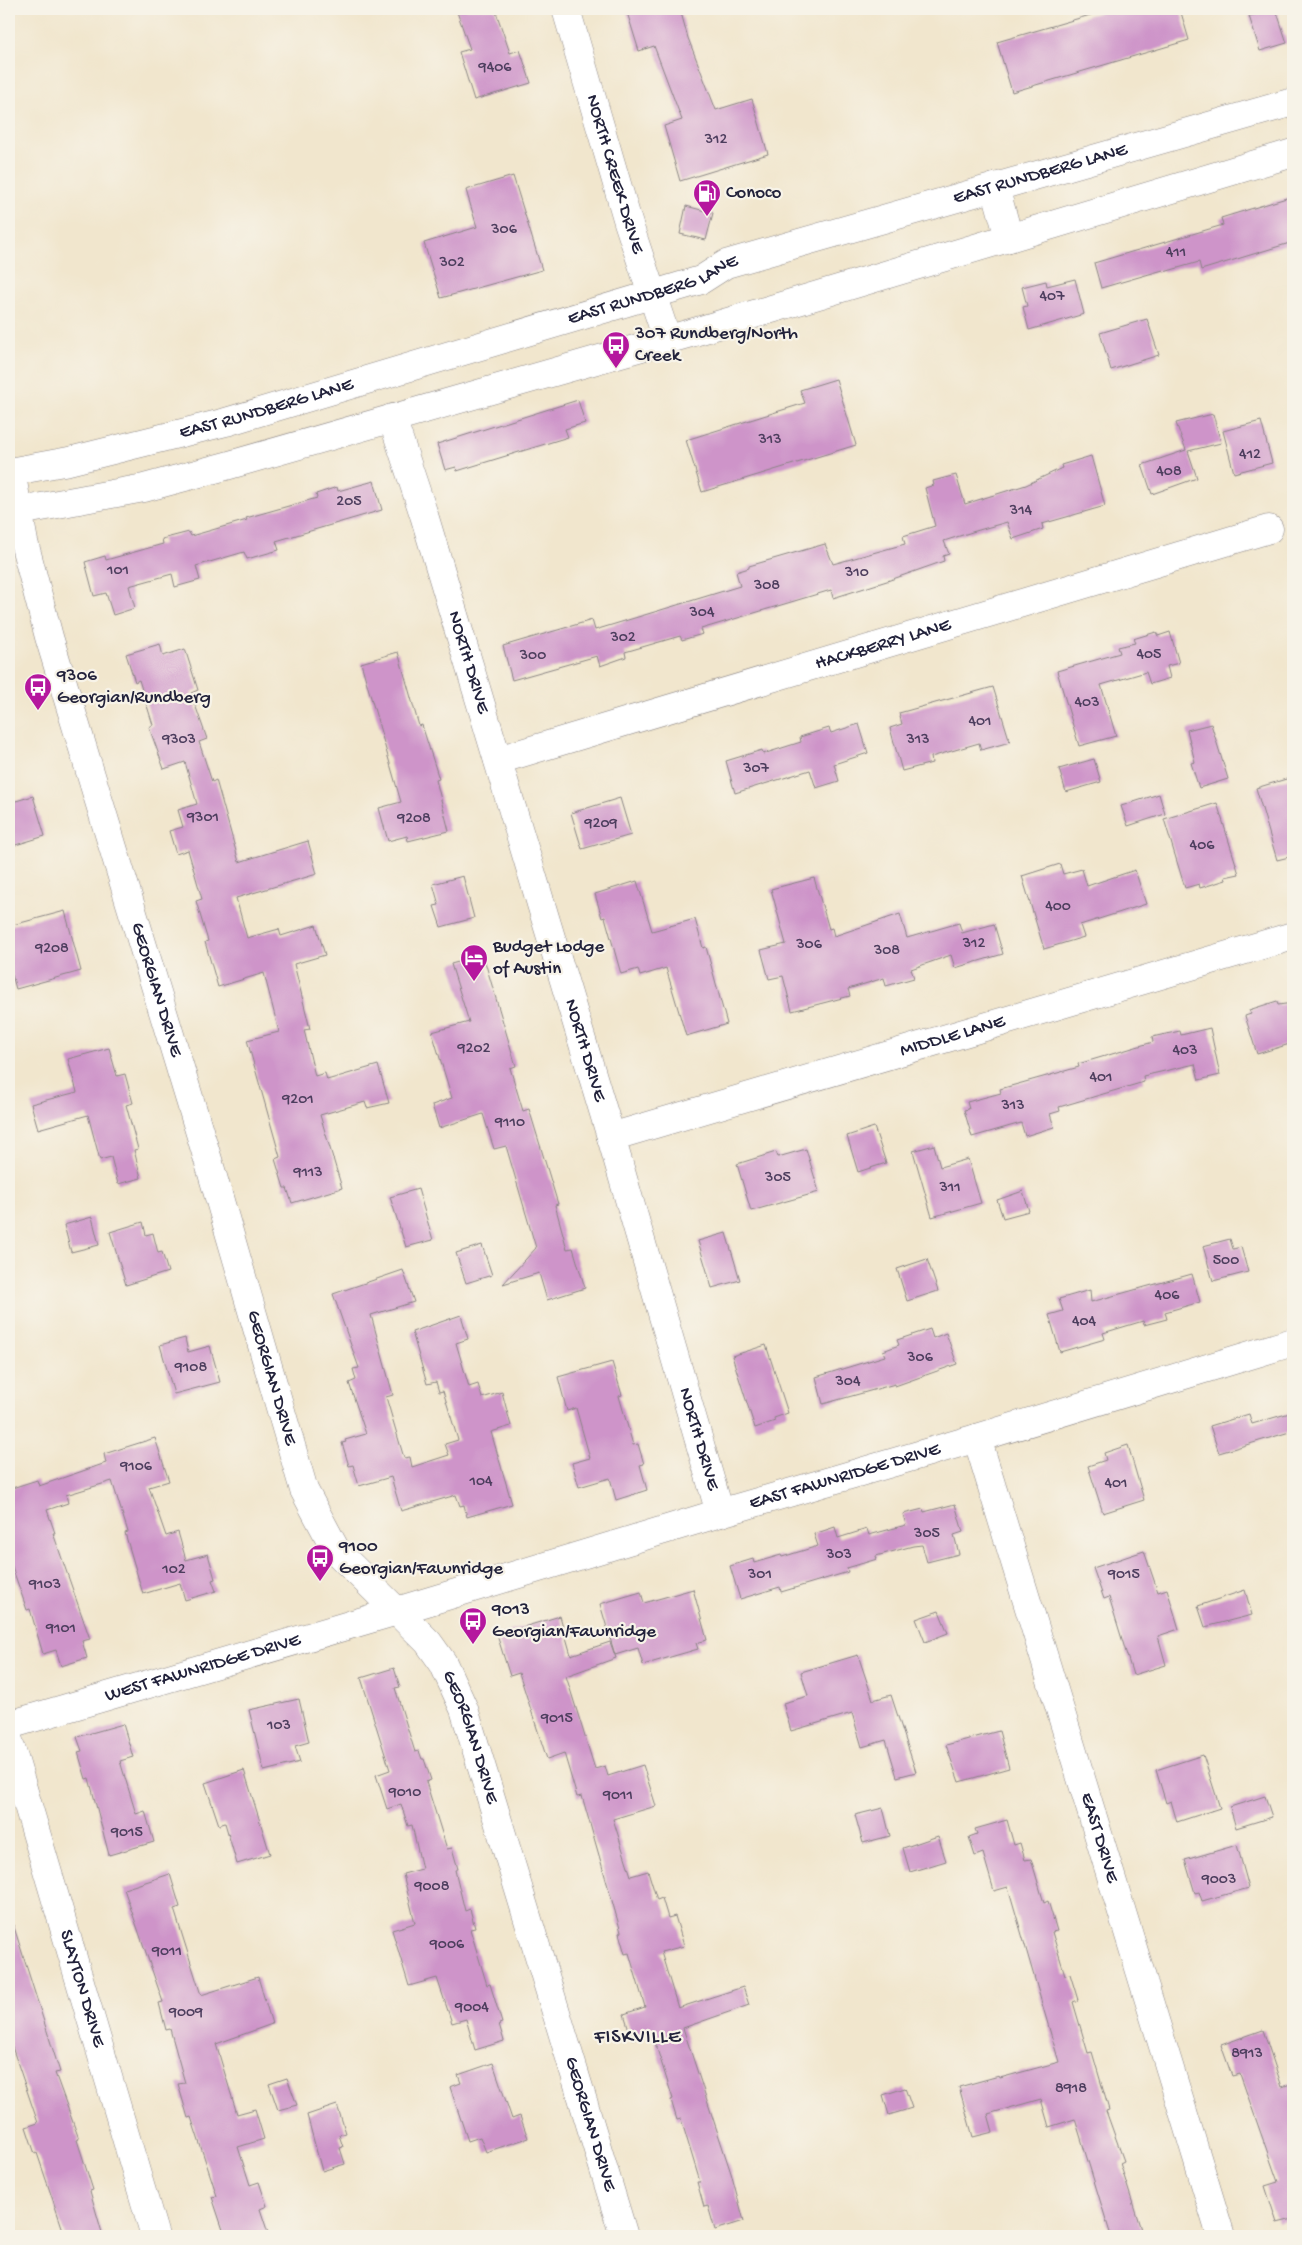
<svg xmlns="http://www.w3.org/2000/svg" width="1302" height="2245" font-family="'Gochi Hand',sans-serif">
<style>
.building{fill:#ce94c9}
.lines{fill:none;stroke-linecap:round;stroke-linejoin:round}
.minor-casing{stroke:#8a8484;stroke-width:29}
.major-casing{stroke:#8a8484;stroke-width:29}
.minor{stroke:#fff;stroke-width:28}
.major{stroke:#fff;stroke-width:28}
.labels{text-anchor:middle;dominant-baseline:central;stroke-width:4.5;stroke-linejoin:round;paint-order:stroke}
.number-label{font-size:16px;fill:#4d3e5e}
.street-label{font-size:19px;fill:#22223b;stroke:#f7f3e8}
.poi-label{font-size:19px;fill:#22223b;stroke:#f7f3e8;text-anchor:start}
.neighbourhood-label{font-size:20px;letter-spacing:1px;fill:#22223b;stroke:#f7f3e8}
</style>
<rect width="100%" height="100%" fill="#f7f3e8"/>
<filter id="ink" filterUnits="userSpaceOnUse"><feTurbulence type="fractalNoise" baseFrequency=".02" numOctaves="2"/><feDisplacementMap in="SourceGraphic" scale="10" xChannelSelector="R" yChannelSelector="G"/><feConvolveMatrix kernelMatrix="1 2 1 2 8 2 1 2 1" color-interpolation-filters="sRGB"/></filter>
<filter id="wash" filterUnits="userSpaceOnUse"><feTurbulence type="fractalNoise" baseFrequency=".0096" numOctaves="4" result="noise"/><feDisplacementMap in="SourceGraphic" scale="20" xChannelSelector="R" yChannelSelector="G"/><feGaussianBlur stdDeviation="1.12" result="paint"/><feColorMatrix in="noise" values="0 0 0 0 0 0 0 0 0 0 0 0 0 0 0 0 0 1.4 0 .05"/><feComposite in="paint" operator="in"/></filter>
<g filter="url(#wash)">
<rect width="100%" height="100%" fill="#f1e6cd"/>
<g id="blocks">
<g class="building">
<polygon points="456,9 495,9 510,53 520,50 531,83 474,100 459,52 470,49"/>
<polygon points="626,9 680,9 688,38 716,110 752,99 768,154 680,181 664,126 682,120 654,46 639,51"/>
<polygon points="1111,9 1180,9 1189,40 1012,92 997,42"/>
<polygon points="1276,9 1287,43 1260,51 1249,16"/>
<polygon points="513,176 542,270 441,298 424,243 477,227 466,190"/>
<polygon points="1293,196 1293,242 1201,270 1199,262 1164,272 1163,270 1101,288 1094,263 1223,225 1221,218"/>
<polygon points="686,206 713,213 706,240 680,234"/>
<polygon points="1075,279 1084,314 1029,330 1023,307 1027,306 1022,287 1046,281 1047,286"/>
<polygon points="1147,319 1159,355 1111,370 1100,333"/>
<polygon points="836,379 856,445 702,492 686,440 805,403 800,390"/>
<polygon points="578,400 585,423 565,429 568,437 457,471 456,467 445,470 437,444"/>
<polygon points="1213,414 1221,443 1188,451 1197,478 1152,494 1142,465 1186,450 1176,423"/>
<polygon points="1261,421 1272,463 1234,473 1223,431"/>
<polygon points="1091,456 1105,506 1042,524 1043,529 1013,539 1007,522 972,532 944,541 949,554 943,556 944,561 890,580 833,598 831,590 701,629 703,634 692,637 682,640 680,636 625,652 626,657 600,666 597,656 512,680 503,646 592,620 595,630 740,586 736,572 749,568 749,566 825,544 833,564 905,544 903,536 935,526 925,488 934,485 933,481 956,475 965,504 1026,485 1062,468 1061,465"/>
<polygon points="374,481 382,510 276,541 279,550 247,559 244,552 196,566 200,580 175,587 172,574 129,586 135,608 113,615 106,593 94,596 85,562 105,556 106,560 163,544 162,539 189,532 191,536 247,520 246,518 317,498 316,494 337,487 338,491"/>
<polygon points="1156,632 1158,636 1170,632 1179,663 1167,666 1170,678 1150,684 1146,672 1101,685 1116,736 1079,746 1057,671 1120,653 1118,647 1135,643 1133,639"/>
<polygon points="160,644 163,656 185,649 198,690 191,693 207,739 199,742 212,782 216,780 239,862 308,841 317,874 236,898 247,938 279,929 281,936 316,925 325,955 294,964 310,1029 304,1030 315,1076 325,1073 327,1080 378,1065 389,1103 367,1108 365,1102 320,1115 342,1188 292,1203 287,1188 284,1188 275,1159 280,1157 247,1040 279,1032 264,973 218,987 205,942 208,941 196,901 202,899 188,850 176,854 169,831 183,827 178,810 197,804 185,762 164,769 149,727 153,725 139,680 135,682 126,654"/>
<polygon points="398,652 419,726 422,725 439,779 436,780 449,831 408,841 407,836 388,841 379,808 401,802 361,663"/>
<polygon points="993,687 1010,742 981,750 979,743 931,757 932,763 902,771 890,728 902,724 899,713"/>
<polygon points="859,724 868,753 834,764 839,781 816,788 810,770 735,793 726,761 762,750 763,754 801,742 800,737 829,728 831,733"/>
<polygon points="1211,724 1228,779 1199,788 1191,763 1195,762 1187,730"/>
<polygon points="1094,759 1101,782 1066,792 1059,769"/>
<polygon points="1293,777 1293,856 1277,860 1256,788"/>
<polygon points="1159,794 1165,814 1128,826 1121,806"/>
<polygon points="33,796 45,836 9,847 9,803"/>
<polygon points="620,798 631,835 582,849 571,813"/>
<polygon points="1217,803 1239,874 1225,877 1226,880 1200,888 1199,884 1185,888 1164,819"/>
<polygon points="1060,864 1063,874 1082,869 1087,886 1135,870 1146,904 1080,925 1084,937 1044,949 1022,876"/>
<polygon points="463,876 474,918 441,927 434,906 439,905 433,884"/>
<polygon points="814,878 829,929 832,928 834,936 900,914 907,938 959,923 962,933 994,924 1003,954 955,968 951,955 911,969 914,978 886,986 884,978 848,989 850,996 792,1011 783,976 769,979 761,950 786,944 771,889"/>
<polygon points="637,881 652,931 695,919 703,948 706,947 727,1024 686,1036 666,968 640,976 638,969 621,974 605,917 602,918 595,894"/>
<polygon points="65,911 81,971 16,989 9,964 9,926"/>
<polygon points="483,955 516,1066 510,1068 523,1111 529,1109 558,1204 555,1205 567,1249 573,1248 585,1288 547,1300 539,1273 503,1284 536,1248 506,1146 494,1149 483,1114 439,1128 432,1105 452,1098 432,1032 469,1022 451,964"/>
<polygon points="1277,1001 1278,1005 1293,1003 1293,1043 1257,1054 1245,1016 1251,1014 1249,1010"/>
<polygon points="1210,1028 1220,1075 1199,1080 1195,1064 1143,1076 1144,1082 1059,1107 1060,1111 1050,1114 1054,1127 1025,1136 1021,1123 972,1137 964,1110 969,1109 967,1102 1001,1093 1000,1089 1079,1067 1078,1064 1153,1042 1152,1037 1180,1031 1181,1035"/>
<polygon points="109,1048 117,1076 125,1074 133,1103 126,1105 138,1149 134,1150 141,1178 118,1184 111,1157 100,1160 88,1115 38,1129 31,1104 77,1092 68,1059"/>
<polygon points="874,1127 886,1163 858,1172 847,1136"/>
<polygon points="934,1145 940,1167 968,1159 981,1203 932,1217 913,1151"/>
<polygon points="806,1149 819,1192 751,1211 737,1164 776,1152 778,1157"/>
<polygon points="418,1189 433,1240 406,1247 390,1197"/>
<polygon points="1023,1191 1029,1211 1003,1218 997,1200"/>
<polygon points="92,1217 99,1245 71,1252 64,1225"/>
<polygon points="143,1222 146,1235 153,1233 158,1253 162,1252 168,1272 126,1285 110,1232"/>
<polygon points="726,1233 740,1280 712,1288 698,1241"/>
<polygon points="1230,1239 1233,1249 1241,1247 1248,1272 1213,1281 1203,1246"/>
<polygon points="482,1245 492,1275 466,1283 456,1253"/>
<polygon points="927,1259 938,1291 907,1301 897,1269"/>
<polygon points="403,1270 414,1302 371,1315 393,1395 386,1397 404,1458 410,1457 412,1467 449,1455 445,1444 458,1440 443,1391 439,1392 436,1382 427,1384 412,1332 461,1315 468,1339 456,1343 469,1387 478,1384 482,1398 502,1392 511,1426 491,1432 512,1504 467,1517 464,1505 460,1506 456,1495 401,1511 391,1477 359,1486 353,1465 349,1466 342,1443 346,1442 345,1440 366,1434 349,1383 356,1380 353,1369 359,1368 333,1294"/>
<polygon points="1192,1274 1200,1302 1165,1312 1167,1319 1144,1325 1143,1321 1103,1333 1105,1339 1060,1352 1049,1315 1063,1311 1059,1299 1090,1290 1091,1302"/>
<polygon points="930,1329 933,1338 946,1333 957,1364 895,1386 895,1384 823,1404 816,1377 885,1356 883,1351 899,1345 897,1340"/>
<polygon points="185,1338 188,1352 210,1346 220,1382 174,1394 160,1345"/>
<polygon points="766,1345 788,1413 774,1418 775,1421 755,1428 732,1356"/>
<polygon points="612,1362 622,1395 619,1396 633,1445 638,1444 644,1464 640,1465 647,1490 616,1500 610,1478 579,1487 572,1463 590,1458 576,1408 567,1411 558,1377"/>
<polygon points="1293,1412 1293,1431 1219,1453 1210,1426 1249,1414 1252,1424"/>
<polygon points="155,1438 169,1481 149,1487 166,1536 178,1532 186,1560 208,1554 215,1579 212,1580 216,1591 185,1600 180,1583 143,1594 125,1533 128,1532 112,1481 66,1495 68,1503 47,1510 55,1533 53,1533 90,1639 82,1641 87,1658 61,1666 56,1650 43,1654 30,1609 27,1610 9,1558 9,1489 37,1480 39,1486 106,1463 104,1454"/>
<polygon points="1128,1445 1144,1500 1103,1513 1088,1466 1106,1460 1104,1453"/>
<polygon points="955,1504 963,1532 954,1535 959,1554 927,1562 922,1545 913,1546 876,1556 877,1559 847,1568 848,1572 781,1592 780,1587 740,1599 730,1566 753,1559 754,1563 781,1555 782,1557 818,1546 814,1534 835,1527 838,1538 867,1529 869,1535 906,1525 903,1514 923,1509 924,1512"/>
<polygon points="1144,1551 1158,1592 1167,1589 1179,1629 1158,1636 1166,1665 1133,1675 1109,1597 1104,1599 1093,1568"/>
<polygon points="693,1589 707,1640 696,1643 698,1649 643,1665 638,1648 615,1655 600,1604 641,1592 644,1603"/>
<polygon points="1245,1590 1252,1615 1205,1627 1198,1606"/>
<polygon points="939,1611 948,1633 925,1642 916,1619"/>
<polygon points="560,1616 571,1655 610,1642 616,1658 566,1676 595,1769 605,1766 608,1776 643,1765 656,1806 613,1819 631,1876 648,1871 657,1900 662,1898 668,1918 675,1916 684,1946 661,1952 678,2008 743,1987 749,2005 683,2028 731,2173 744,2221 715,2230 708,2206 704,2207 697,2182 700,2182 681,2119 677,2120 671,2100 673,2099 652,2033 632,2039 624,2014 645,2007 629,1953 625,1954 619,1933 621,1932 582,1796 577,1797 564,1753 547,1759 520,1676 519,1673 510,1676 497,1635"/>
<polygon points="858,1655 873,1700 891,1695 916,1772 897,1777 886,1740 862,1747 852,1713 791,1731 783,1703 808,1696 801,1672"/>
<polygon points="394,1668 400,1687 395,1688 415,1752 419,1751 422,1759 424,1759 431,1780 426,1782 447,1849 452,1848 458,1869 455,1870 465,1911 470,1909 475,1928 470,1929 487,1985 490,1984 502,2023 499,2024 504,2041 475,2050 466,2019 452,2023 437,1978 409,1986 392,1930 415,1923 403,1874 422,1869 412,1825 408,1826 401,1804 387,1809 376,1775 390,1770 361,1678"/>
<polygon points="299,1699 309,1742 295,1746 300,1762 264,1771 249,1710"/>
<polygon points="123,1724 133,1757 120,1761 136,1814 145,1811 154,1842 109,1855 89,1778 86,1779 78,1752 82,1751 77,1737"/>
<polygon points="999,1731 1009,1768 959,1782 946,1745"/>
<polygon points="1203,1755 1220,1808 1177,1822 1171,1801 1166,1803 1156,1770"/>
<polygon points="244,1770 270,1854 237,1864 225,1823 219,1825 205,1783"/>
<polygon points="1265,1796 1272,1817 1236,1828 1230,1807"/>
<polygon points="883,1808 890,1836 863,1843 855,1815"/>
<polygon points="1007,1820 1014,1845 1020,1843 1025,1860 1031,1859 1044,1903 1048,1901 1057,1931 1052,1932 1065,1975 1070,1974 1078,2000 1073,2002 1088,2053 1092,2052 1109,2110 1106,2111 1124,2161 1120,2163 1143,2236 1111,2236 1075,2119 1049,2127 1041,2099 988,2114 993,2132 973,2137 959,2087 999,2076 1000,2078 1059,2062 1008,1887 994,1891 983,1853 975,1856 969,1837 977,1834 975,1829"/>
<polygon points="938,1836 946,1861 910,1872 903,1848"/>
<polygon points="1237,1845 1249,1888 1202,1901 1199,1892 1195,1893 1185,1860"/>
<polygon points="170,1874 180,1907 174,1909 201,1995 258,1977 272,2024 216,2044 237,2114 255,2109 264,2139 238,2147 250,2185 259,2182 267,2206 260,2209 269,2236 225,2236 212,2197 217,2196 191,2117 188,2118 178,2084 185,2083 170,2029 166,2030 159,2003 163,2002 124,1889"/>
<polygon points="9,1924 13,1924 60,2072 55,2073 79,2139 77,2140 93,2190 90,2191 103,2236 65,2236 37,2153 35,2154 26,2127 38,2123 9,2038"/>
<polygon points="1263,2030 1282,2087 1293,2083 1293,2219 1277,2223 1265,2186 1278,2182 1240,2074 1232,2076 1221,2045"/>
<polygon points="493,2063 512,2119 520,2116 528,2138 486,2152 480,2137 468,2141 450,2087 461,2083 458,2075"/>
<polygon points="287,2078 297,2105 278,2110 269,2084"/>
<polygon points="905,2088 912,2108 889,2115 883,2095"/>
<polygon points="337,2105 346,2133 339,2135 343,2147 340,2148 345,2164 322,2171 307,2115"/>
</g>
</g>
</g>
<g filter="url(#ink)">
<use href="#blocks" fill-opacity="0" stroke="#8a8484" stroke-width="1"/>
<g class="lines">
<g class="minor-casing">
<g id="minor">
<path id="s1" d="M 566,9 L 628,222 L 667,339"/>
<path id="s2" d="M 392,418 L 424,515 L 611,1137 L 720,1513"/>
<path id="s3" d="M 11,471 L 24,542 L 49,637 L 209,1163 L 304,1490 L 337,1552 L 428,1642 L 443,1663 L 464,1709 L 624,2236"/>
<path id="s4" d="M 498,760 L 1269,529"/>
<path id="s5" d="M 611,1137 L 1293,936"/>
<path id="s6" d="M 977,1438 L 1221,2236"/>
<path id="s7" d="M 9,1725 L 397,1611 L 720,1513 L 977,1438 L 1293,1342"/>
<path id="s8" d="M 9,1741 L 155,2236"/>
</g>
</g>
<g class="major-casing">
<g id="major">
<polyline points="995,187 1009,238"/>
<path id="s9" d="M 9,472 L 69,461 L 226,422 L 701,280 L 726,264 L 1293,102"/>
<polyline points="9,513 144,488 226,466 701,330 1293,153"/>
</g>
</g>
<use href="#minor" class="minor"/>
<use href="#major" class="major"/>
</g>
</g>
<defs>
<g id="fuel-pin" transform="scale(1.4375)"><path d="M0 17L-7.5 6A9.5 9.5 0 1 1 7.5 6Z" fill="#b5179e" stroke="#f7f3e8"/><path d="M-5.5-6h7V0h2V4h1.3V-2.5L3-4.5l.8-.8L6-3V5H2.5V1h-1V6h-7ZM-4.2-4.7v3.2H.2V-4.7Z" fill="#fff"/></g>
<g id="bus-pin" transform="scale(1.4375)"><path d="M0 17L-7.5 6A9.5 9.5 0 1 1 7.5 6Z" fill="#b5179e" stroke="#f7f3e8"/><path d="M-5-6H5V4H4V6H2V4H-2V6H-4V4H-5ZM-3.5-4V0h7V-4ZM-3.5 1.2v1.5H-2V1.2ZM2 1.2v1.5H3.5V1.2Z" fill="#fff"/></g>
<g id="hotel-pin" transform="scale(1.4375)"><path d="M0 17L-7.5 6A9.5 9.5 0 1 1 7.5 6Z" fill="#b5179e" stroke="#f7f3e8"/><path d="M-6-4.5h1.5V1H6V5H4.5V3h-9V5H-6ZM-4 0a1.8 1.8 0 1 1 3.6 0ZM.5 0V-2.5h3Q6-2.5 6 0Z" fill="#fff"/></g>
</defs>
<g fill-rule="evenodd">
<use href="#fuel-pin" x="707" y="193"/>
<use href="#bus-pin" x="616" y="345"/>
<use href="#bus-pin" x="38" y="687"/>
<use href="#hotel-pin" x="474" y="958"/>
<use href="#bus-pin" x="320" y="1558"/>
<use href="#bus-pin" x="473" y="1621"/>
</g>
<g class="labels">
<g class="number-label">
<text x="495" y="68">9406</text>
<text x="716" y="140">312</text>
<text x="504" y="230">306</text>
<text x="1176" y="253">411</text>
<text x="452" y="263">302</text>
<text x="1052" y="297">407</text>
<text x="770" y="440">313</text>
<text x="1250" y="455">412</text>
<text x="1169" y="472">408</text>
<text x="349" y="502">205</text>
<text x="1021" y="511">314</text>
<text x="118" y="571">101</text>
<text x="857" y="573">310</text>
<text x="767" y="586">308</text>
<text x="702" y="613">304</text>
<text x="623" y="638">302</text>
<text x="1149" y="655">405</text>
<text x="533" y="656">300</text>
<text x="1087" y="703">403</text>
<text x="980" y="722">401</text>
<text x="179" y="740">9303</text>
<text x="918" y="740">313</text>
<text x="756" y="769">307</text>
<text x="203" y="818">9301</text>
<text x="414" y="819">9208</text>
<text x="601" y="824">9209</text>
<text x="1202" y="846">406</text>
<text x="1058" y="907">400</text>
<text x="974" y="944">312</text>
<text x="809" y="945">306</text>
<text x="52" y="949">9208</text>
<text x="887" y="951">308</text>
<text x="474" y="1049">9202</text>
<text x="1185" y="1051">403</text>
<text x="1101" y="1078">401</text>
<text x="298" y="1100">9201</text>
<text x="1013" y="1106">313</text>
<text x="510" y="1123">9110</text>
<text x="308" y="1173">9113</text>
<text x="778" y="1178">305</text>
<text x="950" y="1188">311</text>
<text x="1226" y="1261">500</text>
<text x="1167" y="1296">406</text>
<text x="1084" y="1322">404</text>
<text x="920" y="1358">306</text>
<text x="191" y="1368">9108</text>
<text x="848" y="1382">304</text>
<text x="136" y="1467">9106</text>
<text x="481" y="1482">104</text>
<text x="1116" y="1484">401</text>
<text x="927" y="1534">305</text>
<text x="839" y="1555">303</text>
<text x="174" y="1570">102</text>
<text x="760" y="1575">301</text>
<text x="1124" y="1575">9015</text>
<text x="45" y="1585">9103</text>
<text x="61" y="1629">9101</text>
<text x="557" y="1719">9015</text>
<text x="279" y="1726">103</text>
<text x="405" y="1793">9010</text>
<text x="618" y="1796">9011</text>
<text x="127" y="1833">9015</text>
<text x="1219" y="1880">9003</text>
<text x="432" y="1887">9008</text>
<text x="447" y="1945">9006</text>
<text x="167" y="1952">9011</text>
<text x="472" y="2008">9004</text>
<text x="186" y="2013">9009</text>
<text x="1247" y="2054">8913</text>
<text x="1071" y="2089">8918</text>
</g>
<g class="street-label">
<text stroke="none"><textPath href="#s1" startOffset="172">NORTH CREEK DRIVE</textPath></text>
<text stroke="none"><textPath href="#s9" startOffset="1075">EAST RUNDBERG LANE</textPath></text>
<text stroke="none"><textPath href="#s9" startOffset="670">EAST RUNDBERG LANE</textPath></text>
<text stroke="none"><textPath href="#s9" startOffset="265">EAST RUNDBERG LANE</textPath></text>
<text stroke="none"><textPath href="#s4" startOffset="402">HACKBERRY LANE</textPath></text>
<text stroke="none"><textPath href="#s2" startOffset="256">NORTH DRIVE</textPath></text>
<text stroke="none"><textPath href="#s3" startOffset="539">GEORGIAN DRIVE</textPath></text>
<text stroke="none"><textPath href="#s5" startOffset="356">MIDDLE LANE</textPath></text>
<text stroke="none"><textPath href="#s2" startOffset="661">NORTH DRIVE</textPath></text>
<text stroke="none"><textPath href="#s3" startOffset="944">GEORGIAN DRIVE</textPath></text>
<text stroke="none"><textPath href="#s2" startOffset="1066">NORTH DRIVE</textPath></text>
<text stroke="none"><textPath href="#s7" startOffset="872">EAST FAWNRIDGE DRIVE</textPath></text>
<text stroke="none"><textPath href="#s7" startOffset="202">WEST FAWNRIDGE DRIVE</textPath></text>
<text stroke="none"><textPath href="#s3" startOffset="1364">GEORGIAN DRIVE</textPath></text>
<text stroke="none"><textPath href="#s6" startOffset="418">EAST DRIVE</textPath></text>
<text stroke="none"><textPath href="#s8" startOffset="258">SLAYTON DRIVE</textPath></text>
<text stroke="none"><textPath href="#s3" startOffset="1769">GEORGIAN DRIVE</textPath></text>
</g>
<g class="poi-label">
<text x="726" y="193">Conoco</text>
<text x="635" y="334">307 Rundberg/North<tspan x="635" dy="22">Creek</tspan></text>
<text x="57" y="676">9306<tspan x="57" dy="22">Georgian/Rundberg</tspan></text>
<text x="493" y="947">Budget Lodge<tspan x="493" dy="22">of Austin</tspan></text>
<text x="339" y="1547">9100<tspan x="339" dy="22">Georgian/Fawnridge</tspan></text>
<text x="492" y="1610">9013<tspan x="492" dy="22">Georgian/Fawnridge</tspan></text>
</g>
<g class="neighbourhood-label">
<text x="638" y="2038">FISKVILLE</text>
</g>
</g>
<rect width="1302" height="2245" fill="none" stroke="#f7f3e8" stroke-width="30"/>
</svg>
